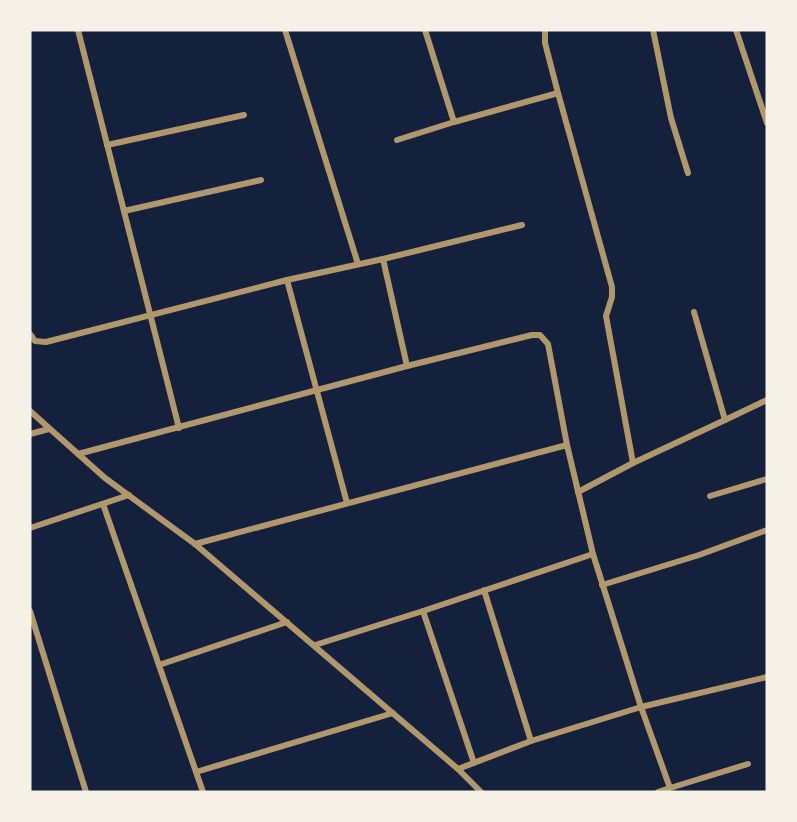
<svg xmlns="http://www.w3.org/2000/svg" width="797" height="822" font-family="Inter,sans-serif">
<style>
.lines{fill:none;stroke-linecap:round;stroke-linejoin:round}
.minor{stroke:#b1986c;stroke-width:6}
</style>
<rect width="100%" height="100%" fill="#14213d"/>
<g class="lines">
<g class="minor">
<polyline points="78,30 179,428"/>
<polyline points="285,30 358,264"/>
<polyline points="425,30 454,122 558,93 545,43 545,30"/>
<polyline points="653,30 671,118 688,173"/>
<polyline points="736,30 767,123"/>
<polyline points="558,93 612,287 612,297 606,316 633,463 725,420 694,312"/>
<polyline points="397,140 454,122"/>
<polyline points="107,145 244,115"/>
<polyline points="124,211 261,180"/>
<polyline points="383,259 522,225"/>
<polyline points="287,280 347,503"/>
<polyline points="30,334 35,341 46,342 287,280 383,259 407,366"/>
<polyline points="30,411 105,478 195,544 458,769 481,792"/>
<polyline points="725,420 767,400"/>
<polyline points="30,434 49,429"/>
<polyline points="78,454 407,366 532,335 540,335 548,344 567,445"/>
<polyline points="578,492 633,463"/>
<polyline points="710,496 767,479"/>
<polyline points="103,504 203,792"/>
<polyline points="30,528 129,495"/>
<polyline points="195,544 567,445 593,554"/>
<polyline points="602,585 699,555 767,530"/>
<polyline points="484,590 531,741"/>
<polyline points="30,611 86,792"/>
<polyline points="423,611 474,763"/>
<polyline points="315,645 423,611 593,554 641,707 670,788 658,792"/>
<polyline points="159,665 287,622"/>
<polyline points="458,769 531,741 641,707 767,677"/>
<polyline points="196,772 393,713"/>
<polyline points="670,788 748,764"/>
</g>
</g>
<rect width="797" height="822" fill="none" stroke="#f6f1e7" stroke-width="63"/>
</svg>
